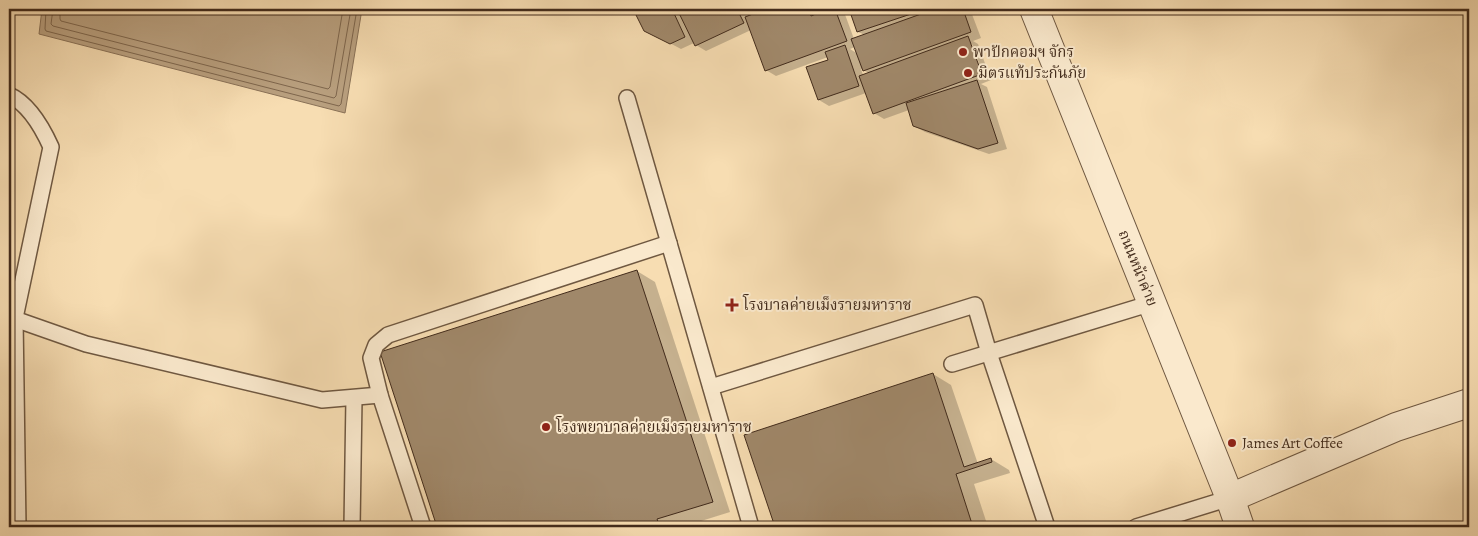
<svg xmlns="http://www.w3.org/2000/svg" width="1478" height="536" font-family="Alegreya,'Noto Serif Thai',serif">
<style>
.water{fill:#b9a07f;stroke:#897157}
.shadow{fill:#0003;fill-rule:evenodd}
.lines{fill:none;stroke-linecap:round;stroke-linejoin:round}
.shore{stroke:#7e664d;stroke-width:1}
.building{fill:#a0886a;stroke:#422b1b}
.service-casing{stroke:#6f5841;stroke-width:18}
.minor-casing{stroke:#6f5841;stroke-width:30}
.service{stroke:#fae9cd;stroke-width:15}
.minor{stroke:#fae9cd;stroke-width:28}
.poi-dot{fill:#8f2418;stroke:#fae9cd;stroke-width:2}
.labels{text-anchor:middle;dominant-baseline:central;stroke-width:4;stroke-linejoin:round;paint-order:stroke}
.poi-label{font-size:15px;fill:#422b1b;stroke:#fae9cd;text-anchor:start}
.street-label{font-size:15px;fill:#422b1b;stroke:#fae9cd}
</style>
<rect width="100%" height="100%" fill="#f7ddb2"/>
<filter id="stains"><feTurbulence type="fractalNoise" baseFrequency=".004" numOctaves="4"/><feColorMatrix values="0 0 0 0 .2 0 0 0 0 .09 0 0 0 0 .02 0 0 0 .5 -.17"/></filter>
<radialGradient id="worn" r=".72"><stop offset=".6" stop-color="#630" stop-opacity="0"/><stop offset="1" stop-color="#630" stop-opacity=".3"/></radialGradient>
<polygon class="water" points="42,9 362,9 345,113 39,34"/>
<g class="shadow">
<polygon points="592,9 604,9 605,13"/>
<path d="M 634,9 L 817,9 L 819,14 L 824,12 L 823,9 L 843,9 L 854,39 L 865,35 L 858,32 L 850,9 L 970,9 L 981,38 L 973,41 L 978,44 L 991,80 L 981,84 L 987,87 L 1007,149 L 989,154 L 925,132 L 914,126 L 909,110 L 884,119 L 874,113 L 866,93 L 829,106 L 819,100 L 829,61 L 828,57 L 776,76 L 766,70 L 751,30 L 706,51 L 696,45 L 694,43 L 681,49 L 645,30 ZM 970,44 L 972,44 L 985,80 L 983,80 ZM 855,47 L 858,54 L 850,49 ZM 861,69 L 869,73 L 863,75 Z"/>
<polygon points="637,271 655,282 730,512 682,527 438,527 382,353"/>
<polygon points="933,374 951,385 978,464 991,459 1009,470 1010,473 974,484 988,527 766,527 775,524"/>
</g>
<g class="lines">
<g class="shore">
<polyline points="46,9 45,29 46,31 339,106 341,104 357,9"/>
<polyline points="53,9 51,24 53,26 334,98 336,96 351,9"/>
<polyline points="60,9 60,19 61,21 328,89 330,87 343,9"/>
</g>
</g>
<g class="building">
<polygon points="633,9 672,9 685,37 670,44 644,31"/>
<polygon points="677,9 737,9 744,23 695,46"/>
<polygon points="766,9 809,9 811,16 823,11 822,9 835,9 847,41 765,71 745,17"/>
<polygon points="849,9 926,9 857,32"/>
<polygon points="935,9 963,9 971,32 863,71 851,39"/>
<polygon points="968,36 982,74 873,114 859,76"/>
<polygon points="845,45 859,86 818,100 806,67 828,60 825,52"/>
<polygon points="977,80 998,143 978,149 913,126 906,103"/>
<polygon points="637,270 713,502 657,519 660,527 437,527 380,352"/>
<polygon points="933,373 964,467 991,458 992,462 956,474 973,527 762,527 774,524 744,435"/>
</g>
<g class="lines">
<g class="service-casing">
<g id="service">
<path d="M 9,95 C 29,104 42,127 51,147 L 15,318 L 18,527"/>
<polyline points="627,98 751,527"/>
<polyline points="9,317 86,344 322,400 380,395"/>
<polyline points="952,364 1152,303"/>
<polyline points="711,387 975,305 989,353 1047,527"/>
<polyline points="352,527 354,398"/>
<polyline points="423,527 380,395 371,358 376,345 388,335 669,243"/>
<polyline points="1136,527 1230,498"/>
</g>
</g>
<g class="minor-casing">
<g id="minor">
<polyline points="1034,9 1230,498 1240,527"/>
<polyline points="1230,498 1396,427 1469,403"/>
</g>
</g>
<use href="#service" class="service"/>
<use href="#minor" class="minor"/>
</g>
<g class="poi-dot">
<circle cx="963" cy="52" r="5"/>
<circle cx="968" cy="73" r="5"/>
<path d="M729.5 297.5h5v5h5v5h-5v5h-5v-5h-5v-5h5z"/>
<circle cx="546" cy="427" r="5"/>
<circle cx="1232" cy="443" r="5"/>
</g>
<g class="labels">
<g class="poi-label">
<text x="973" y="52">พาปักคอมฯ จักร</text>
<text x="978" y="73">มิตรแท้ประกันภัย</text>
<text x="743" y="305">โรงบาลค่ายเม็งรายมหาราช</text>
<text x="556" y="427">โรงพยาบาลค่ายเม็งรายมหาราช</text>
<text x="1242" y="443">James Art Coffee</text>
</g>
<g class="street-label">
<text transform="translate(1138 268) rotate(68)">ถนนหน้าค่าย</text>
</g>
</g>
<rect width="1478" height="536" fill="none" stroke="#f7ddb2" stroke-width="30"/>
<rect x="10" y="10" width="1458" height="516" fill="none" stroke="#422b1b" stroke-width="2.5"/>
<rect x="15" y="15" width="1448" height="506" fill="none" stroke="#422b1b"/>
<rect width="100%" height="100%" filter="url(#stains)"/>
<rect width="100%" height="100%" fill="url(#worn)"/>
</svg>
